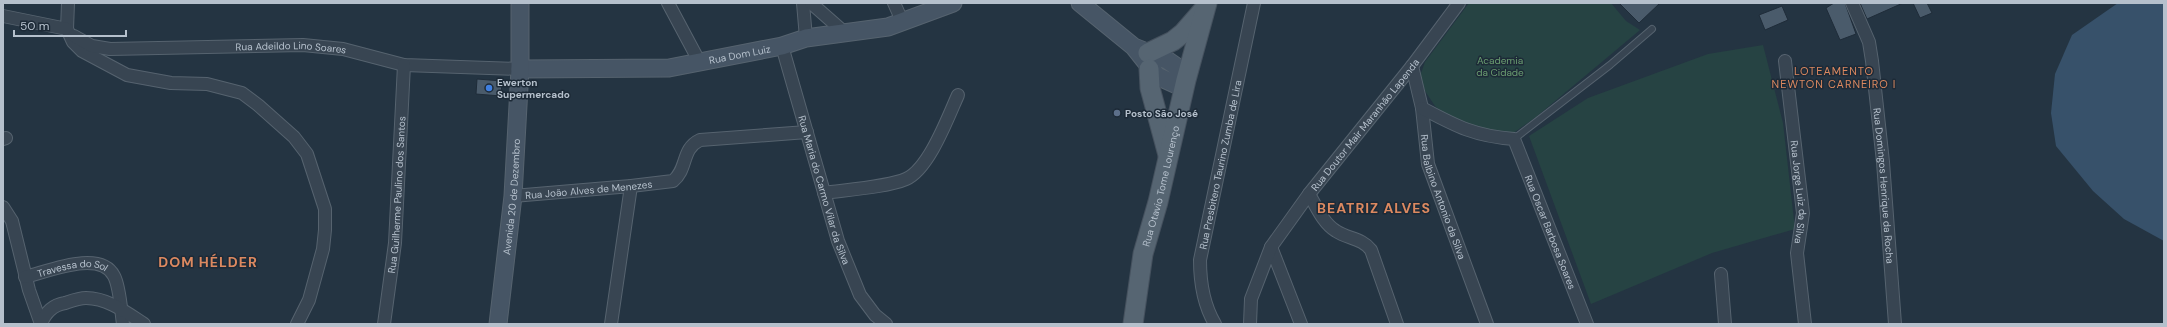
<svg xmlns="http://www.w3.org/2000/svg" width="2167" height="327" font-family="'DM Sans',sans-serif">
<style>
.green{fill:#264343}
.water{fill:#37516a}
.building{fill:#4a5b6b;stroke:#1f2c39}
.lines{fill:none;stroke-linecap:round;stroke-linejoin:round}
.lane-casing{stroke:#56636f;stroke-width:8}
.street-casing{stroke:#56636f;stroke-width:14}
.secondary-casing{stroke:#56636f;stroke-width:19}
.primary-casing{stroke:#45515e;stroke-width:21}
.lane{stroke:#384552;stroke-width:6}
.street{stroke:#384552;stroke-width:12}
.secondary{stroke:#465565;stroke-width:17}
.primary{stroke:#566572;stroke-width:19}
.shop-dot{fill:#3f7fe0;stroke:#1d2a37;stroke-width:1.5}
.service-dot{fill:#5c6f8a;stroke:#1d2a37;stroke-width:1.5}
.labels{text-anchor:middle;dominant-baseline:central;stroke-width:3;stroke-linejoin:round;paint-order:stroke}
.street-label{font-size:10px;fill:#b5c0cc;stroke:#1d2a37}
.park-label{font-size:10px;fill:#6b9e71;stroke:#1d2a37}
.poi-label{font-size:10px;font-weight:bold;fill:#b5c0cc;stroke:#1d2a37;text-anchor:start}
.neighbourhood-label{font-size:11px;letter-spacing:1px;fill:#dc8960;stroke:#1d2a37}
.district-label{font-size:14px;font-weight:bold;letter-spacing:1px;fill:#dc8960;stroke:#1d2a37}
</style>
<rect width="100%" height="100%" fill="#243442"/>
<g class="green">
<polygon points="1469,3 1611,3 1626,21 1640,30 1536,117 1512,134 1497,135 1448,118 1435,106 1425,91 1420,76 1425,62"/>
<polygon points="1763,45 1783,123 1795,229 1712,253 1591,304 1529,136 1588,98 1708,54"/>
</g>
<polygon class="water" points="2118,3 2164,3 2164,241 2124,219 2093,191 2056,146 2051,113 2055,74 2072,35"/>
<g class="building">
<polygon points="1619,3 1660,3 1639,23"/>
<polygon points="1834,3 1845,3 1856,34 1840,40 1826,8"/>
<polygon points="1860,3 1903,3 1867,19"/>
<polygon points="1913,3 1927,3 1932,13 1920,18"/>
<polygon points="1782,6 1788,20 1765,30 1759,15"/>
<polygon points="477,79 502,81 501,96 476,94"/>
</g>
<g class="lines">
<g class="lane-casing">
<polyline id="lane" points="1514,139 1610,65 1652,29"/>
</g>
<g class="street-casing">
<g id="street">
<polyline points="68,3 67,29 73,42 82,51 127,75 171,83 207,84 242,93 258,105 294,137 307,154 325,209 325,230 323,249 309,300 297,324"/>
<polyline points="668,3 699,61"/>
<polyline points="803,3 806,38"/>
<polyline points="811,3 845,33"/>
<polyline points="894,3 903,23"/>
<path id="s1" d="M 1852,3 L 1869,42 L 1872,61 L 1883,162 L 1895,324"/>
<polyline points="3,16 67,29"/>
<path id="s2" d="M 74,36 L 92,46 L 110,49 L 303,45 L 343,49 L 404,65 L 520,69"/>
<path id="s3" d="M 782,46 L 838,241 L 860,295 L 875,315 L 886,324"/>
<path id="s4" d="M 1785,61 L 1803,213 L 1797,253 L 1805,324"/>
<path id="s5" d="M 1412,66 L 1422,108 L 1428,164 L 1487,324"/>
<path id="s6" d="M 1422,108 C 1456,126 1474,136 1514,139 L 1587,324"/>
<polyline points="3,139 6,138"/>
<path d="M 824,193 C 845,190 888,187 906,179 C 929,169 948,117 958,95"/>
<path d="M 1309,194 C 1316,206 1323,223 1336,231 C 1348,239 1362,238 1371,250 L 1397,324"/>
<path id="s7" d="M 513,196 L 631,186 L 673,181 C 688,169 681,149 700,140 L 807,132"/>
<polyline points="3,207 12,221 29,290 41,324"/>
<polyline points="1271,247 1301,324"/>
<polyline points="1721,274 1725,324"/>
<path id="s8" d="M 25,277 C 47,272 100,249 114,276 C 120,287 121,311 123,324"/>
<path d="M 41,324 C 45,313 53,305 65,303 C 71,301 79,298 86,298 C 108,298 127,313 144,324"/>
<path id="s9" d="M 384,324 L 395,243 L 404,65"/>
<polyline points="611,324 631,186"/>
<path id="s10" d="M 1215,324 C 1203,304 1200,283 1200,260 L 1254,3"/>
<path id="s11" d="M 1250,324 L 1251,299 L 1271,247 L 1309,194 L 1412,66 L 1459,3"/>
</g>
</g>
<g class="secondary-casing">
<g id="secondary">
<polyline points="1080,3 1134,47 1157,76 1177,85 1186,80 1183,71 1167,60 1134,47"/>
<path id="s12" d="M 520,69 L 669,68 L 782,46 L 806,38 L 888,27 L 953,3"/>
<path id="s13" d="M 498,324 L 513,196 L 520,69 L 520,3"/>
</g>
</g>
<g class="primary-casing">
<g id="primary">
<polyline points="1148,53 1173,41 1183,33 1204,9"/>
<polyline points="1149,69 1150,88 1168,155"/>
<path id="s14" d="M 1133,324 L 1143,254 L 1158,202 L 1186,80 L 1207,3"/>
</g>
</g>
<use href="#lane" class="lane"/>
<use href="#street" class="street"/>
<use href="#secondary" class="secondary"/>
<use href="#primary" class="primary"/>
</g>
<circle class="shop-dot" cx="489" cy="88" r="4"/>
<circle class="service-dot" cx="1117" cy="113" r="4"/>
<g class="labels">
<g class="street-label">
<text stroke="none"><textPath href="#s2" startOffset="220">Rua Adeildo Lino Soares</textPath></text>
<text stroke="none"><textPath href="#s12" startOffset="221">Rua Dom Luiz</textPath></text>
<text stroke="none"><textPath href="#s11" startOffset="235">Rua Doutor Mair Maranhão Lapenda</textPath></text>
<text stroke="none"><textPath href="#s10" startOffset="164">Rua Presbitero Taurino Zumba de Lira</textPath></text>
<text stroke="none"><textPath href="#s14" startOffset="141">Rua Otavio Tome Lourenço</textPath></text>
<text stroke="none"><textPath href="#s1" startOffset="187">Rua Domingos Henrique da Rocha</textPath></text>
<text stroke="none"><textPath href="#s7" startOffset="76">Rua João Alves de Menezes</textPath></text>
<text stroke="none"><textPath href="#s3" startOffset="150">Rua Maria do Carmo Vilar da Silva</textPath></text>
<text stroke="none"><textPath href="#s4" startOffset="132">Rua Jorge Luiz da Silva</textPath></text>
<text stroke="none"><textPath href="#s9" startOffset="130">Rua Guilherme Paulino dos Santos</textPath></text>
<text stroke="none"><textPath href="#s5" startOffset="135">Rua Balbino Antonio da Silva</textPath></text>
<text stroke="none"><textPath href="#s13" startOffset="128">Avenida 20 de Dezembro</textPath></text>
<text stroke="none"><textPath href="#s6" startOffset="198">Rua Oscar Barbosa Soares</textPath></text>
<text stroke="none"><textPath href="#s8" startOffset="49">Travessa do Sol</textPath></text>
</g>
<g class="park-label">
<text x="1500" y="60">Academia<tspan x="1500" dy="12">da Cidade</tspan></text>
</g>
<g class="poi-label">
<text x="497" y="82">Ewerton<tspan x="497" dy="12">Supermercado</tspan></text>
<text x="1125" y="113">Posto São José</text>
</g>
<g class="neighbourhood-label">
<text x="1834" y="71">LOTEAMENTO<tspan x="1834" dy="13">NEWTON CARNEIRO I</tspan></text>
</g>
<g class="district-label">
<text x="1374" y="208">BEATRIZ ALVES</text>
<text x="208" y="262">DOM HÉLDER</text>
</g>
</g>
<rect width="2167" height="327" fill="none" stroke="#b5c0cc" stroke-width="8"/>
<path d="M14 30v6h112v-6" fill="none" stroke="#b5c0cc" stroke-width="2"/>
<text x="20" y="30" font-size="12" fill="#b5c0cc" stroke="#1d2a37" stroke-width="3" paint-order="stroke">50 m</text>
</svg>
